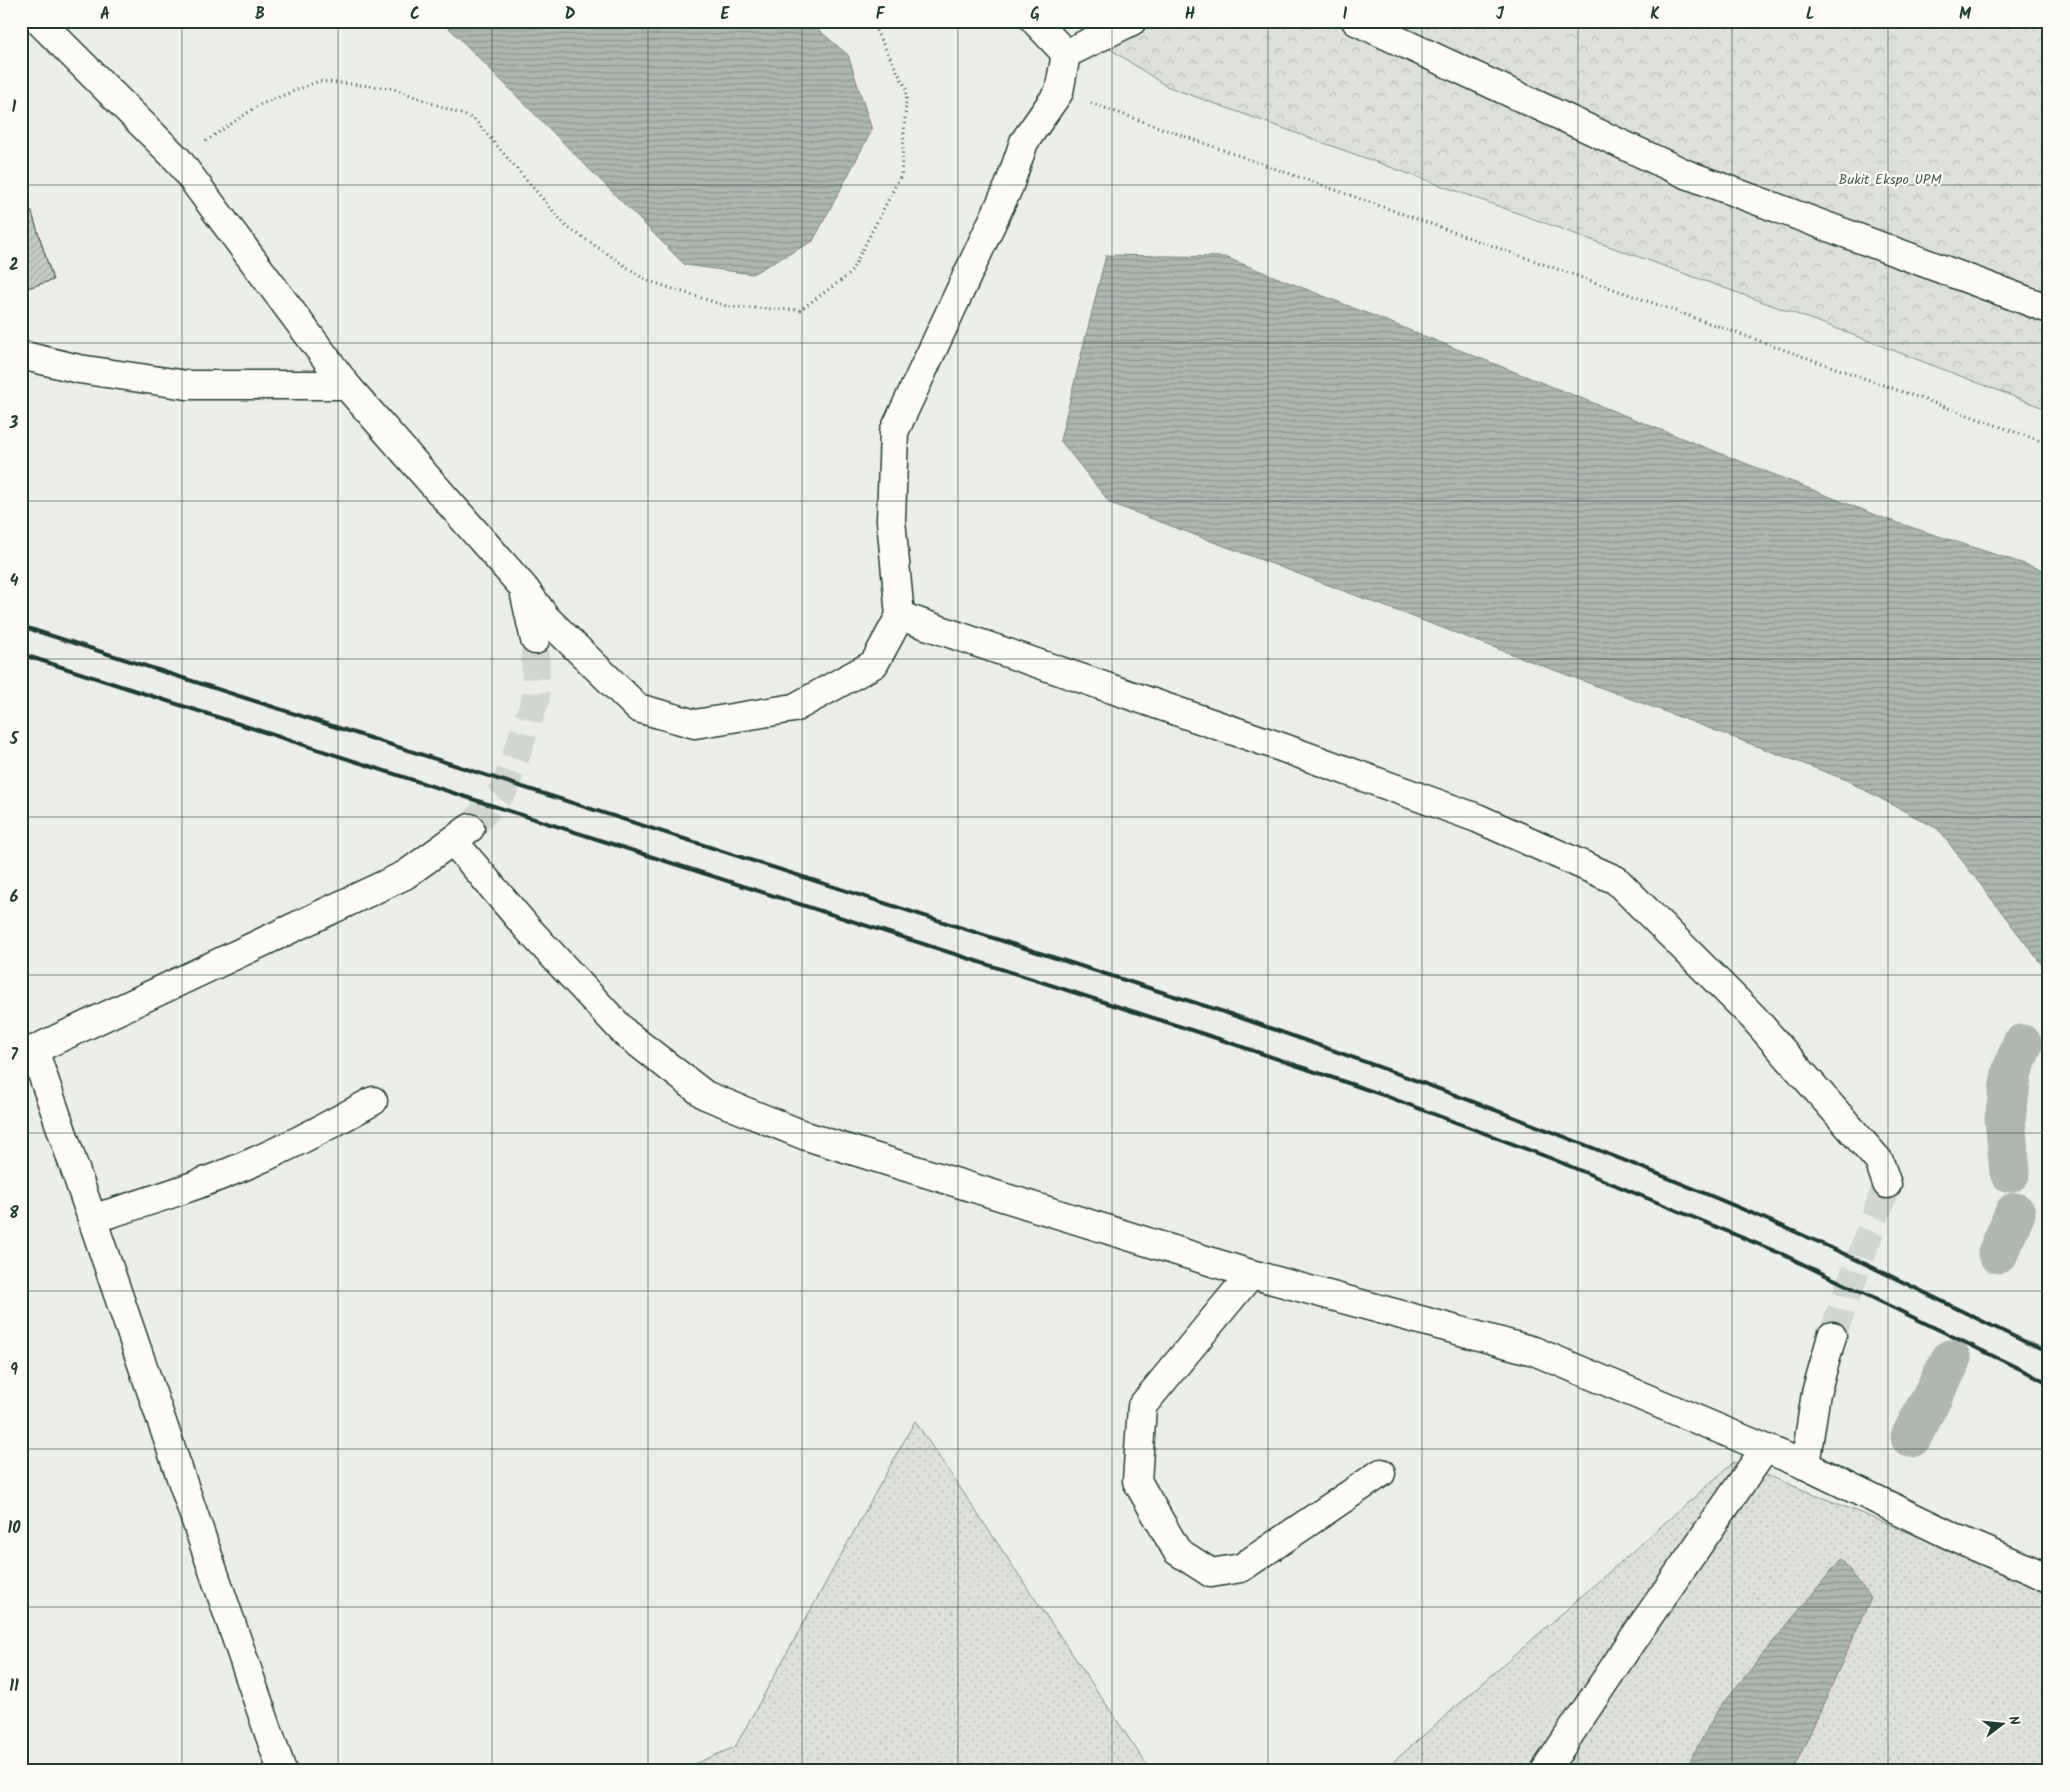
<svg xmlns="http://www.w3.org/2000/svg" width="2070" height="1792" font-family="Kalam,sans-serif">
<style>
.built{fill:#eceee9}
.grass{fill:url(#grass-dots);stroke:#7e8e88}
.forest{fill:url(#forest-crowns);stroke:#7e8e88}
.water{fill:url(#water-rules);stroke:#75877f}
.lines{fill:none;stroke-linecap:round;stroke-linejoin:round}
.canal{stroke:#aeb8b1;stroke-width:41}
.building{fill:url(#building-hatch);stroke:#1f3d34}
.minor-tunnel{stroke:#d1d6d0;stroke-width:28;stroke-dasharray:28 14;stroke-linecap:butt}
.minor-casing{stroke:#1f3d34;stroke-width:31}
.path{stroke:#1f3d34;stroke-width:3;stroke-dasharray:1 4;stroke-linecap:butt}
.minor{stroke:#fdfcf7;stroke-width:28}
.rail{stroke:#1f3d34;stroke-width:4}
.grid{fill:none;stroke:#1f3d34;stroke-width:1;stroke-opacity:0.55}
.labels{text-anchor:middle;dominant-baseline:central;stroke-width:4.5;stroke-linejoin:round;paint-order:stroke}
.park-label{font-size:14px;fill:#455e55;stroke:#fdfcf7}
.neatline{fill:none;stroke:#1f3d34;stroke-width:2}
.grid-label{font-size:16px;text-anchor:middle;font-weight:bold;fill:#1f3d34}
</style>
<defs>
<pattern id="grass-dots" width="8" height="8" patternUnits="userSpaceOnUse" patternTransform="scale(1.25)"><rect width="8" height="8" fill="#dde0db"/><path d="M2 2h.1M6 6h.1" fill="none" stroke="#bdc1bd" stroke-width="1.8" stroke-linecap="round"/></pattern>
<pattern id="forest-crowns" width="20" height="18" patternUnits="userSpaceOnUse" patternTransform="scale(1.25)"><rect width="20" height="18" fill="#dde0db"/><path d="M2 6a3 3 0 1 1 6 0M12 15a3 3 0 1 1 6 0" fill="none" stroke="#bdc1bd"/></pattern>
<pattern id="water-rules" width="6" height="5" patternUnits="userSpaceOnUse" patternTransform="scale(1.25)"><rect width="6" height="5" fill="#aeb8b1"/><path d="M0 2.5h6" fill="none" stroke="#8d9791"/></pattern>
<pattern id="building-hatch" width="6" height="6" patternUnits="userSpaceOnUse" patternTransform="scale(1.25)"><rect width="6" height="6" fill="#c6cdc7"/><path d="M-1 1l2-2M0 6l6-6M5 7l2-2" fill="none" stroke="#aab1ac"/></pattern>
</defs>
<rect width="100%" height="100%" fill="#fdfcf7"/>
<filter id="ink" filterUnits="userSpaceOnUse"><feTurbulence type="fractalNoise" baseFrequency=".02" numOctaves="2"/><feDisplacementMap in="SourceGraphic" scale="10" xChannelSelector="R" yChannelSelector="G"/><feConvolveMatrix kernelMatrix="1 2 1 2 8 2 1 2 1" color-interpolation-filters="sRGB"/></filter>
<g filter="url(#ink)">
<rect class="built" x="21" y="21" width="2028" height="1750"/>
<g class="grass">
<polygon points="915,1421 1151,1771 677,1771 735,1747"/>
<polygon points="1734,1462 2049,1589 2049,1771 1383,1771"/>
</g>
<polygon class="forest" points="1068,21 2049,21 2049,410 1835,328 1166,86"/>
<g class="water">
<polygon points="442,21 808,21 848,55 872,130 813,241 752,274 685,265"/>
<polygon points="1106,255 1225,257 1886,519 2049,572 2049,974 1938,829 1844,779 1110,503 1060,440"/>
<polygon points="1841,1559 1871,1598 1793,1771 1684,1771 1719,1708"/>
</g>
<g class="lines">
<g class="canal">
<polyline points="2010,1172 2005,1119 2012,1072 2022,1045"/>
<polyline points="1998,1253 2015,1213"/>
<polyline points="1911,1437 1951,1360"/>
</g>
</g>
<polygon class="building" points="31,210 53,280 21,290 21,213"/>
<g class="lines">
<g class="minor-tunnel">
<polyline points="470,828 504,790 536,698 535,640"/>
<polyline points="1832,1336 1887,1184"/>
</g>
<g class="minor-casing">
<g id="minor">
<polyline points="39,21 178,160 346,385 524,588 546,618 638,708 695,724 794,708 874,664 900,616 891,520 894,432 1009,186 1024,142 1059,92 1066,54 1035,21"/>
<polyline points="1356,21 1686,174 2049,309"/>
<polyline points="1066,54 1132,21"/>
<polyline points="21,355 79,369 187,385 346,385"/>
<polyline points="525,595 535,640"/>
<polyline points="900,616 1281,747 1477,818 1616,880 1753,1017 1879,1161 1887,1184"/>
<polyline points="453,841 529,930 625,1033 705,1095 806,1136 1251,1274 1534,1351 1805,1465 1958,1539 2049,1578"/>
<polyline points="34,1050 282,1771"/>
<polyline points="21,1056 405,875 470,828"/>
<path d="M 92,1219 C 146,1202 199,1186 251,1163 C 293,1145 333,1123 373,1101"/>
<polyline points="1251,1274 1142,1406 1137,1481 1177,1551 1211,1573 1241,1568 1381,1473"/>
<polyline points="1805,1465 1816,1393 1832,1336"/>
<polyline points="1545,1771 1637,1633 1765,1449"/>
</g>
</g>
<g class="path">
<polyline points="1091,103 2049,444"/>
<polyline points="206,141 259,105 319,81 392,88 474,119 566,226 646,280 729,307 800,310 850,274 901,175 907,90 871,21"/>
</g>
<use href="#minor" class="minor"/>
<g class="rail">
<path d="M 21,626 L 1227,1013 C 1417,1079 1606,1149 1791,1230 C 1878,1267 1962,1313 2049,1353"/>
<polyline points="21,654 1219,1039 1383,1095 1550,1158 1782,1254 2049,1383"/>
</g>
</g>
</g>
<path class="grid" d="M 182,21 L 182,1771M 338,21 L 338,1771M 492,21 L 492,1771M 648,21 L 648,1771M 802,21 L 802,1771M 958,21 L 958,1771M 1112,21 L 1112,1771M 1268,21 L 1268,1771M 1422,21 L 1422,1771M 1578,21 L 1578,1771M 1732,21 L 1732,1771M 1888,21 L 1888,1771M 21,185 L 2049,185M 21,343 L 2049,343M 21,501 L 2049,501M 21,659 L 2049,659M 21,817 L 2049,817M 21,975 L 2049,975M 21,1133 L 2049,1133M 21,1291 L 2049,1291M 21,1449 L 2049,1449M 21,1607 L 2049,1607"/>
<g class="labels">
<g class="park-label">
<text x="1890" y="180">Bukit Ekspo UPM</text>
</g>
</g>
<rect width="2070" height="1792" fill="none" stroke="#fdfcf7" stroke-width="55"/>
<g transform="translate(2002 1724) rotate(74)" stroke="#fdfcf7" stroke-width="4" paint-order="stroke">
<path d="M0-4L9 19L0 12L-9 19Z" fill="#1f3d34"/>
<text y="-8" font-size="14" font-weight="bold" text-anchor="middle" fill="#1f3d34">N</text>
</g>
<rect x="28" y="28" width="2014" height="1736" class="neatline"/>
<g class="grid-label">
<text x="105" y="19">A</text>
<text x="260" y="19">B</text>
<text x="415" y="19">C</text>
<text x="570" y="19">D</text>
<text x="725" y="19">E</text>
<text x="880" y="19">F</text>
<text x="1035" y="19">G</text>
<text x="1190" y="19">H</text>
<text x="1345" y="19">I</text>
<text x="1500" y="19">J</text>
<text x="1655" y="19">K</text>
<text x="1810" y="19">L</text>
<text x="1965" y="19">M</text>
<text x="14" y="112">1</text>
<text x="14" y="270">2</text>
<text x="14" y="428">3</text>
<text x="14" y="586">4</text>
<text x="14" y="744">5</text>
<text x="14" y="902">6</text>
<text x="14" y="1060">7</text>
<text x="14" y="1218">8</text>
<text x="14" y="1375">9</text>
<text x="14" y="1533">10</text>
<text x="14" y="1691">11</text>
</g>
</svg>
